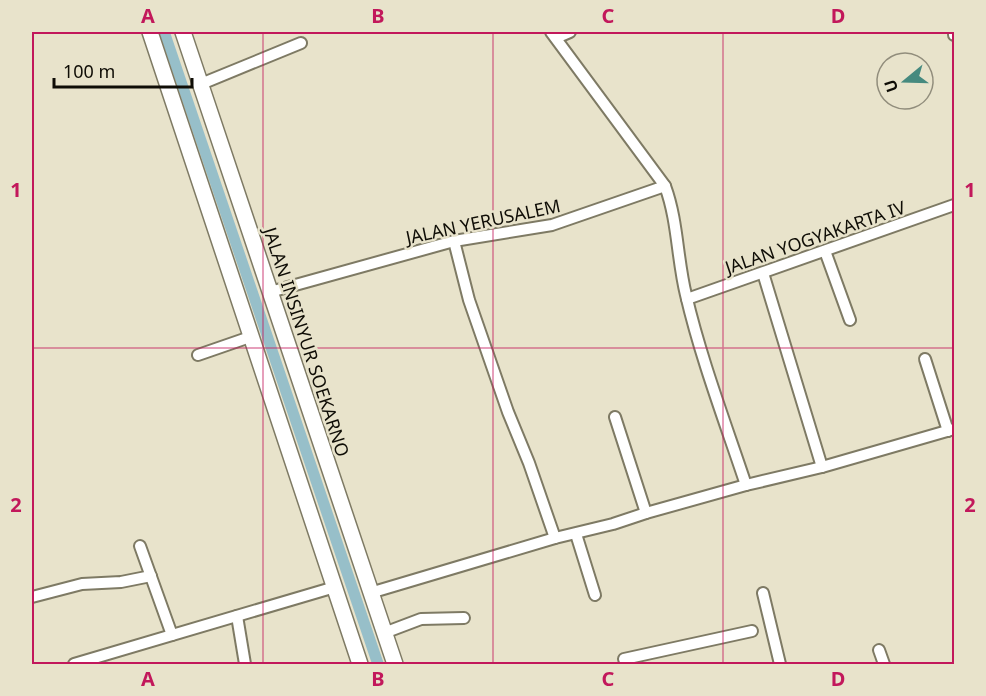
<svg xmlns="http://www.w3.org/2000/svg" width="986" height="696" font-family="'Noto Sans',sans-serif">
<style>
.water{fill:#97bfc9}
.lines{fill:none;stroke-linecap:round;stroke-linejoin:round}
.street-casing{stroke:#7e7a64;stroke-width:14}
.secondary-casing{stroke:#7e7a64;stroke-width:18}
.street{stroke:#fff;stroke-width:10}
.secondary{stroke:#fff;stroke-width:15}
.grid{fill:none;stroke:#c2185b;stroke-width:1.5;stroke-opacity:0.55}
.labels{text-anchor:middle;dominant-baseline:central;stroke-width:5;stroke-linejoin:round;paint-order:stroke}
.street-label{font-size:18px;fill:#0f0d06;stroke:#e8e3cb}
.neatline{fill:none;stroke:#c2185b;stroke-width:2}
.grid-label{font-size:20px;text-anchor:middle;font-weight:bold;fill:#c2185b}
</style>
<rect width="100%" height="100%" fill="#e8e3cb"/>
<polygon class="water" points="159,32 170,32 384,664 372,664"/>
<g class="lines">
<g class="street-casing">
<g id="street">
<path d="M 551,32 L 665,186 C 678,221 677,259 686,295 C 701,359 725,422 746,485"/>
<polyline points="954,32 954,35"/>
<polyline points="556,38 570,32"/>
<polyline points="201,84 301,43"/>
<polyline points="454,241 469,300 508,412 529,463 555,538"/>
<polyline points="825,251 850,320"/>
<polyline points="763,273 822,467"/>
<polyline points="270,292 454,241 552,225 665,186"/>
<polyline points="687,299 954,205"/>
<polyline points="198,355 250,337"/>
<polyline points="925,359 948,431"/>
<polyline points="615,417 646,513"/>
<polyline points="576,534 595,595"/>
<polyline points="140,546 172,635"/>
<polyline points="370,593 555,538 613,524 646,513 746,485 822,467 954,429"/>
<polyline points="763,593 780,664"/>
<polyline points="32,597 82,584 121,582 151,576"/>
<polyline points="237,616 245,664"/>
<polyline points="384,633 421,619 464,618"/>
<polyline points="879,650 884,664"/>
<polyline points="74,664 335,587"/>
<polyline points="626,664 624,659 752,631"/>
</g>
</g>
<g class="secondary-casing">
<g id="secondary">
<polyline points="150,32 360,664"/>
<polyline points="183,32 395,664"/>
</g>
</g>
<use href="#street" class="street"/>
<use href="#secondary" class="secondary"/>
</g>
<path class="grid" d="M 263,32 L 263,664M 493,32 L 493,664M 723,32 L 723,664M 32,348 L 954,348"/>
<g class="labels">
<g class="street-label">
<text transform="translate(483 221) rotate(-12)">JALAN YERUSALEM</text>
<text transform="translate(815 237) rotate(-19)">JALAN YOGYAKARTA IV</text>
<text transform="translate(307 342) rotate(72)">JALAN INSINYUR SOEKARNO</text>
</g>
</g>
<rect width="986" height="696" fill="none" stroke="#e8e3cb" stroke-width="66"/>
<g transform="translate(905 81) rotate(251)"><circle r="28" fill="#e8e3cb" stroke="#918d7c" stroke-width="1.5"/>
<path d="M0-4.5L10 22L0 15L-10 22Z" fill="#468a7f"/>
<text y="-9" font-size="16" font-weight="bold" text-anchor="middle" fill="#0f0d06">U</text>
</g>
<path d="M54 78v9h138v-9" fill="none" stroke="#0f0d06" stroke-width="3"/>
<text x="63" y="78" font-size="18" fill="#0f0d06" stroke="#e8e3cb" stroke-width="4.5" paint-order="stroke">100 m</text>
<rect x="33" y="33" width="920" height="630" class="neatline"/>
<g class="grid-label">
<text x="148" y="23">A</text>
<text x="378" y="23">B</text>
<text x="608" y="23">C</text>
<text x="838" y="23">D</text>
<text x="16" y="197">1</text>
<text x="970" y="197">1</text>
<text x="16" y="512">2</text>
<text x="970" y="512">2</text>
<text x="148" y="686">A</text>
<text x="378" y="686">B</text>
<text x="608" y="686">C</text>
<text x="838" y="686">D</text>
</g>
</svg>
